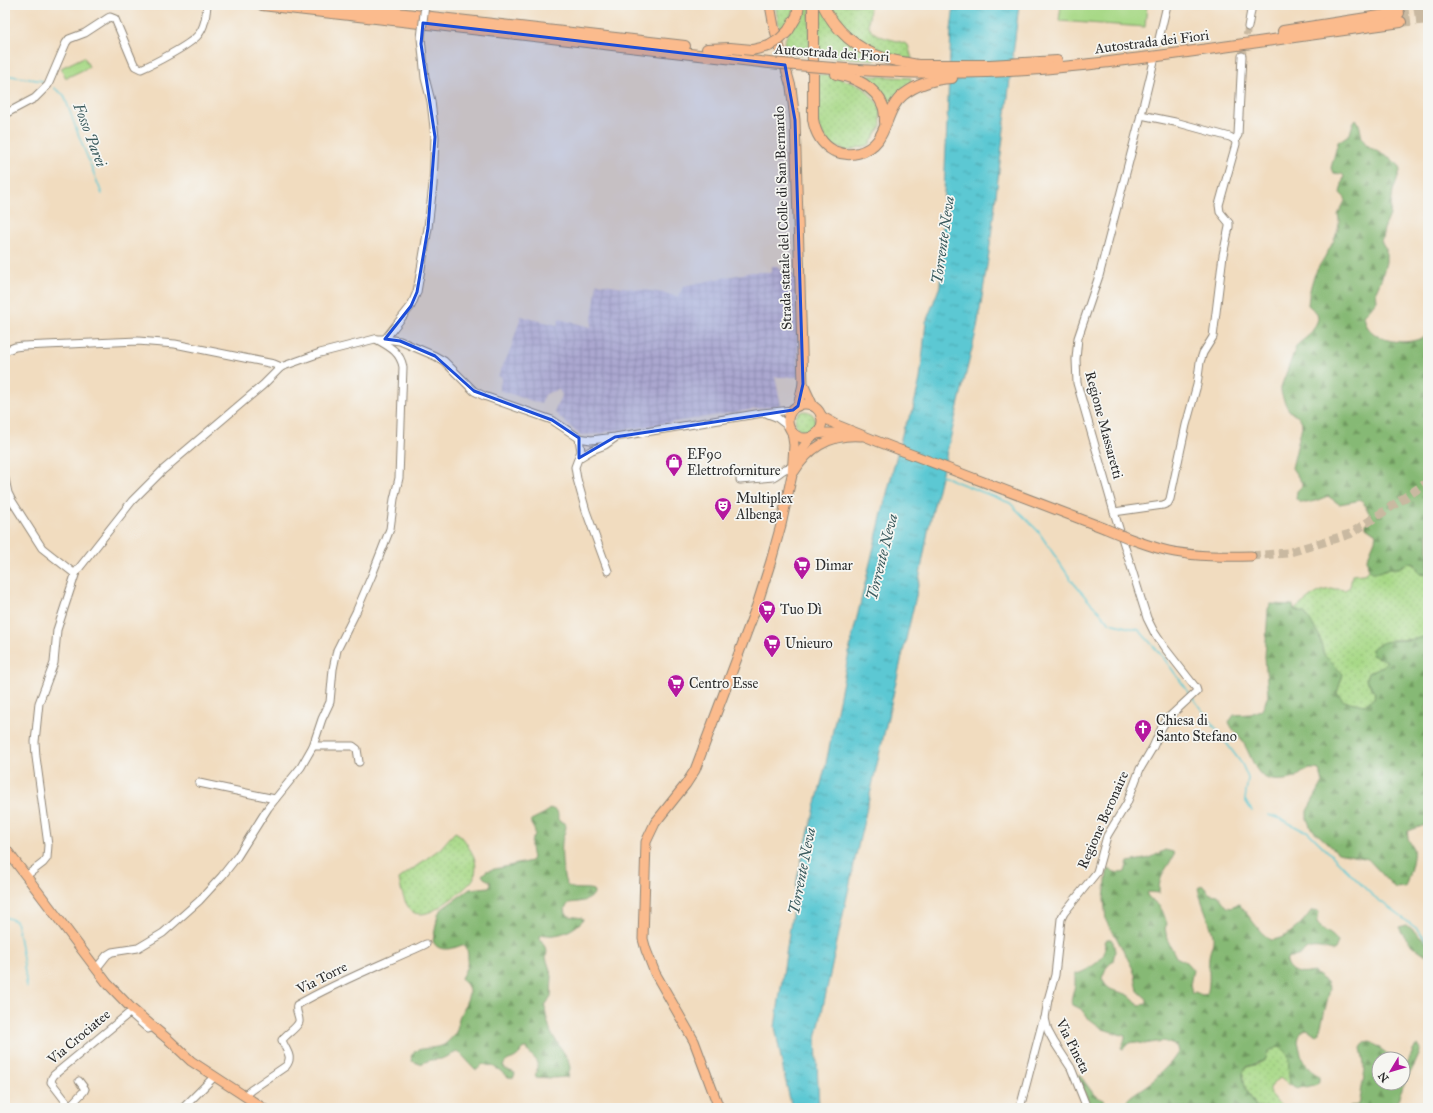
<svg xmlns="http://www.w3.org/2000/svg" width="1433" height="1113" font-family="'IM FELL Great Primer',serif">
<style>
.industrial{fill:url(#industrial-grid)}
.grass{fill:url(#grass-dots);stroke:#6a8259}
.forest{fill:url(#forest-firs);stroke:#587250}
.pitch{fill:#a8d987;stroke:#6a8259}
.water{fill:url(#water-ripples);stroke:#447a7f}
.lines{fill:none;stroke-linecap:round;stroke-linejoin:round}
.stream{stroke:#5cc8d3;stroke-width:1.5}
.minor-tunnel{stroke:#c9b9a1;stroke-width:7;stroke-dasharray:7 3.5;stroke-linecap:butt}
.major-tunnel{stroke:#c9b9a1;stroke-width:9;stroke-dasharray:9 4.5;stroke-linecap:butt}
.highway-tunnel{stroke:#c9b9a1;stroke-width:10;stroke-dasharray:10 5;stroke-linecap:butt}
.minor-casing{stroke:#8e8475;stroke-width:9}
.major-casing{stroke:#8e8475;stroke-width:11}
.highway-casing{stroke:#8e8475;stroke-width:12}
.minor{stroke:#fff;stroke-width:7}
.major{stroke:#fbbb8d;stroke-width:9}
.highway{stroke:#fbbb8d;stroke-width:10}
.minor-bridge-casing{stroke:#8e8475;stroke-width:9;stroke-linecap:butt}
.major-bridge-casing{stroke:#8e8475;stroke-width:11;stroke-linecap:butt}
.highway-bridge-casing{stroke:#8e8475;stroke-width:12;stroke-linecap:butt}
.minor-bridge{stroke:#fff;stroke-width:7}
.major-bridge{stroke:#fbbb8d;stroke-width:9}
.highway-bridge{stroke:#fbbb8d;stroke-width:10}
.marked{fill:#1d4ed8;fill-opacity:0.2;stroke:#1d4ed8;stroke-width:3;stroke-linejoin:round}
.labels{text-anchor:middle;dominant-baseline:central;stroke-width:3.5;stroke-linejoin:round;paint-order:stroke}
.street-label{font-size:14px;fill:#2b2b2b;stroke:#f6f6f2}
.poi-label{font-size:14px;fill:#2b2b2b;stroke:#f6f6f2;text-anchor:start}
.water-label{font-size:15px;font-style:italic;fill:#3a5a5d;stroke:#f6f6f2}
</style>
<defs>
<pattern id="industrial-grid" width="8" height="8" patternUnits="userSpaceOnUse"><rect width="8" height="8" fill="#cfbdce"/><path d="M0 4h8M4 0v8" fill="none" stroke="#a89aa7"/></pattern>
<pattern id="grass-dots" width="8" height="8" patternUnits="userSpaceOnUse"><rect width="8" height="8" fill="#a8d987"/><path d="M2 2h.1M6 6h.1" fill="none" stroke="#91ba75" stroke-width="1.8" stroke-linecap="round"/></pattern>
<pattern id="forest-firs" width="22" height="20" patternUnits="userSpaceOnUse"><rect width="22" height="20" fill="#86b974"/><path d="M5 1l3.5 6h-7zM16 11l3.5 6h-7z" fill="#6e975f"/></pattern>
<pattern id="water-ripples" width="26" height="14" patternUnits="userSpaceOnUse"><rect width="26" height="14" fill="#5cc8d3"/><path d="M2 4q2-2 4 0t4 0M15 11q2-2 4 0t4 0" fill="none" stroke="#4ca3ab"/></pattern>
</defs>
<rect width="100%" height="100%" fill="#f6f6f2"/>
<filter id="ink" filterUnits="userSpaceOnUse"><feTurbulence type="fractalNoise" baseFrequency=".025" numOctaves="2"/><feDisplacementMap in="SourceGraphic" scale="8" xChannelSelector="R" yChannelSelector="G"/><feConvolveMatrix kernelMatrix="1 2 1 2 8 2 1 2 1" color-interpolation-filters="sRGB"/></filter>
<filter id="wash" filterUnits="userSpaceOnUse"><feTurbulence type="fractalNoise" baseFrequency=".012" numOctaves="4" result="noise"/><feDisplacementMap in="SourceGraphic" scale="16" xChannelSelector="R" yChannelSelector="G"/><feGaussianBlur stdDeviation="0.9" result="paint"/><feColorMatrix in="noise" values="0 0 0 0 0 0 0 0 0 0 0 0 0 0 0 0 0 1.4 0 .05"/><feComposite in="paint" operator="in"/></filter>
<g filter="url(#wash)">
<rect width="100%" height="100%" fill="#f1dcbf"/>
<polygon class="industrial" points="772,266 777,266 785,274 787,272 791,272 796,278 799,377 775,377 781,405 636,428 605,432 605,433 598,434 581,435 576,432 554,412 562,395 559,390 550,392 545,395 541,404 499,390 502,377 498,376 510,351 521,316 557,325 559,319 591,327 597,283 663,293 679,297 683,286 752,272 772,272"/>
<g class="grass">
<polygon points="775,5 796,5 795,10 781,35"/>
<polygon points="801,5 810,5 809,55 787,53 784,42"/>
<polygon points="817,5 820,5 876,60 816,56"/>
<path d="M 827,5 L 868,5 C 872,13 867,19 869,26 C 873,39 898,39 908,45 L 912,59 L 899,59 L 871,51 L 841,28 Z"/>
<polygon points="816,74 832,76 862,86 880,106 881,126 869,145 847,151 829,144 817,125"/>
<polygon points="854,75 911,78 911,87 888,110"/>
<circle cx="805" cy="421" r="10"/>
<path d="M 1407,563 L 1415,564 L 1420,574 L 1428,575 L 1428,634 L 1419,639 L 1391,640 L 1372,655 L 1387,661 L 1383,666 L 1368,673 L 1366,679 L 1375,693 L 1374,699 L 1365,705 L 1343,701 L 1336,693 L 1343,674 L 1324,655 L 1319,635 L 1294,610 C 1313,595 1321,586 1345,590 L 1350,587 L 1352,575 L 1364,574 L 1368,570 L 1373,572 L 1379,572 L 1390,568 L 1399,568 Z"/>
<path d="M 455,832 C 463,836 465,841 469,848 C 475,856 478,867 474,877 C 472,885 442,906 434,910 C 429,913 418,916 413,912 C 404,905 401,889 399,879 L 441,848 L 445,843 Z"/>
<path d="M 1278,1047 L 1282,1048 L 1288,1054 C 1290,1064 1288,1074 1291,1084 L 1289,1085 L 1280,1078 L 1270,1088 L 1270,1094 L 1276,1101 L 1286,1108 L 1257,1108 C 1250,1097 1243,1086 1243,1073 C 1247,1064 1255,1067 1261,1062 C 1268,1057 1266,1050 1278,1047 Z"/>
</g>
<g class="forest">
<path d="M 1356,119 C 1363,128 1358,136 1367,145 C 1377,153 1395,159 1401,168 L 1393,191 L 1390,215 L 1384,229 L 1382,238 L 1381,241 L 1386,249 L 1386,262 L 1382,277 L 1376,291 L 1377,300 L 1364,316 C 1365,319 1365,323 1367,326 C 1378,344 1411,346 1428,335 L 1428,575 L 1420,574 L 1415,564 L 1407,563 L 1399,568 L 1390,568 L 1379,572 L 1373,572 L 1368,570 L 1367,559 L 1375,540 L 1376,534 L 1366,527 L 1366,524 L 1371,521 L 1372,518 L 1362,500 L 1339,504 L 1328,496 C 1319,499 1304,508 1296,499 L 1297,491 L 1302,486 L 1302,483 L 1292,468 L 1302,426 C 1302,414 1295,418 1289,410 C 1285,404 1280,393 1281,387 L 1296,347 C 1299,342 1304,340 1308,336 C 1313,331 1316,325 1318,319 L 1317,313 L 1308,305 C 1309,294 1311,282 1316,272 C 1323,258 1344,231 1338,215 L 1345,201 L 1345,198 L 1340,193 L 1344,176 L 1342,174 L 1333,173 L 1331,168 L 1338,142 L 1350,134 L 1353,123 Z"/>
<path d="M 1271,604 L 1293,605 L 1294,610 L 1305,613 L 1319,635 L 1324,655 L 1343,674 L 1337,693 L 1344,701 L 1365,705 L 1374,698 L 1375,693 L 1366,679 L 1368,673 L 1383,666 L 1387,661 L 1372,655 L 1371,649 C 1388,636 1402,643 1419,638 C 1422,638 1425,636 1428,634 L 1428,703 L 1426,709 L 1428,711 L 1428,824 L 1408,831 C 1406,839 1411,842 1413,849 C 1415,857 1408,879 1405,887 L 1395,888 L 1368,859 L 1338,853 L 1311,828 L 1307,819 L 1307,811 L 1323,782 L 1319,770 C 1316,769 1313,769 1310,769 C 1303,770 1298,778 1291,779 C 1255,786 1257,766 1243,742 C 1239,734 1233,732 1229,722 L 1234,715 L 1251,714 L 1262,709 L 1268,696 L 1265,657 L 1268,609 Z"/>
<path d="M 550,808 L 557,811 C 560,819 554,820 565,823 C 568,829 562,836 562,843 C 561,852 562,880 568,886 C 575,891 585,887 593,890 L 594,893 C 591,902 577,902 569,903 L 565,908 L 566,914 L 569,916 L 582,918 L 583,920 C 576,928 565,934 554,935 C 550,936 546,934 541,935 L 540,938 L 547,951 L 546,958 L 552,976 L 551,996 L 545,1006 L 546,1015 L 551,1033 L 568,1059 L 570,1068 L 568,1077 L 552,1078 L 535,1077 L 538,1063 C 535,1057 529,1055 527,1048 L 524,1048 C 522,1050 520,1054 517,1056 C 511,1061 507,1058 503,1066 L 505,1069 L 515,1073 L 514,1077 C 505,1079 504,1072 496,1068 C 493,1066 487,1065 483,1064 L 477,1070 L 475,1069 L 461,1054 L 457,1052 L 441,1059 L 430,1060 L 420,1064 L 412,1061 C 406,1044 437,1051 445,1044 C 450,1040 454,1036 457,1030 C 458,1026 458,1022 459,1018 C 462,1010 469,999 469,991 C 469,986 464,982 461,978 C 468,966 470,959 466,946 L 462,945 C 452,949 438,953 433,941 L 438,914 L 443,908 L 470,889 L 489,887 L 491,884 L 490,881 L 484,878 L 482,875 L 486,871 L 531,861 L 533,858 C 532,854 531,849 531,845 C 531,834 540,838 531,824 L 531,820 L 545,813 Z"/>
<path d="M 1165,850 L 1173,852 L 1174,855 C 1167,869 1158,876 1159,893 L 1148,892 L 1147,895 C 1151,901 1155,901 1159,906 C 1163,910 1165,918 1167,924 L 1165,928 L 1167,939 L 1176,957 L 1186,962 L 1193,970 L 1190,985 L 1192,994 L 1195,992 L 1202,995 L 1207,994 C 1211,983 1208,969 1209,957 C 1210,949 1214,944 1213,936 C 1210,920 1201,903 1198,888 L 1202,885 L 1210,894 L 1218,895 L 1227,907 L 1231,908 L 1234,905 L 1239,904 L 1261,932 L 1270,940 C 1286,940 1302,924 1311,911 L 1316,910 L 1319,912 L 1317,923 C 1322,931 1333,933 1338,942 L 1335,949 L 1332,951 C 1325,949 1318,947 1312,948 C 1301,950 1303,958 1288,957 L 1286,962 C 1290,974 1303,975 1313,972 L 1327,982 L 1330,989 L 1319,1034 L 1316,1035 L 1309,1030 L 1306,1029 L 1300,1033 L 1298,1041 L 1302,1059 L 1319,1077 L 1319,1081 L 1317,1084 C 1281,1096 1291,1077 1288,1054 L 1282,1048 L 1278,1047 L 1268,1053 L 1265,1060 L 1247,1067 L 1243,1073 C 1243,1086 1250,1097 1257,1108 L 1091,1108 L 1078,1077 L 1079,1074 L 1095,1096 L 1104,1100 L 1110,1106 L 1116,1107 L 1122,1105 L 1131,1096 L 1154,1080 L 1172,1061 L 1179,1051 L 1177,1046 L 1163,1041 L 1144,1044 L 1135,1042 L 1130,1043 L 1123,1049 L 1121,1048 L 1125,1039 L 1125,1036 L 1103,1029 L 1087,1017 L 1081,1009 L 1073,1005 L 1071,1001 L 1075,985 L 1075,974 C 1082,974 1101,962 1104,954 C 1106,948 1103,944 1107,939 L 1111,939 L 1113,942 L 1115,951 L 1113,961 L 1106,968 L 1102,978 C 1108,994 1118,989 1130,996 C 1133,998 1136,1002 1139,1005 L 1147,1004 L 1147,999 L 1138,991 L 1135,975 L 1132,967 L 1115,935 L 1106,921 L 1104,899 L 1107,873 L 1109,869 C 1113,872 1119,874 1125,872 L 1128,862 L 1150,858 Z"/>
<path d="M 1407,925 L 1428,943 L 1428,956 C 1416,949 1405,940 1399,927 Z"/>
<path d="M 1370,1041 L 1389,1055 L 1391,1059 L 1379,1059 L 1379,1083 L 1403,1083 L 1403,1067 C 1411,1062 1410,1050 1417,1045 L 1421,1048 C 1416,1069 1398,1086 1397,1108 L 1348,1108 L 1350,1106 L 1359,1105 L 1365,1070 L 1361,1048 L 1365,1042 Z"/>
</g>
<g class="pitch">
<polygon points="1061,5 1147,5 1145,27 1059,21"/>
<polygon points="84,57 89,67 66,78 61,68"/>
</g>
<polygon class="water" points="954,5 1019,5 989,253 977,328 929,526 916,596 856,855 816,1039 819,1108 792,1108 784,1074 775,1027 798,874 825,768 852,638 883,509 904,427 912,413 920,379 926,322 940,286 951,30"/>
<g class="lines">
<g class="stream">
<polyline points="5,75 43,81"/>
<polyline points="54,88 64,95 77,131 102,194"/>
<polyline points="940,474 952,480 1010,503 1038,531 1072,581 1088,600 1110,623 1139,630 1163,657 1190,694"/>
<polyline points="1193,698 1242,764 1248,778 1245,800 1252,811"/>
<polyline points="1268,815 1281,819 1302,830 1307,831 1372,895 1416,928 1428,941"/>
<polyline points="5,917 16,921 22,952 27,987"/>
</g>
</g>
</g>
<g filter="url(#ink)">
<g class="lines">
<polyline class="minor-tunnel" points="1242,56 1248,27"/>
<polyline class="major-tunnel" points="1251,556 1287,553 1350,534 1428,482"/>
<g class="highway-tunnel">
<polyline points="1399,13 1428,9"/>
<polyline points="1401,22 1428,19"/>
</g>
<g class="minor-casing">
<g id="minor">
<polyline points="1248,27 1252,5"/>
<polyline points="1158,43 1167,5"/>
<path d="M 5,114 L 35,98 L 48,85 L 66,43 L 69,39 L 85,33 L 108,18 L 110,17 L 115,19 L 133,62 L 135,66 L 141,69 C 153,64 190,45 198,35 C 205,27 206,15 207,5"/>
<polyline points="1235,140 1238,135 1242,56"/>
<polyline points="385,339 411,306 417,292 428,228 433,185 435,137 431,101 425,78 421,38"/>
<polyline points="5,351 15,347 23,346 138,341 175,344 274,364 281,367"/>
<polyline points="768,414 776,417 789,427"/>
<polyline points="579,438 581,451 575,467 577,479 586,511 608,571"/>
<polyline points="579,458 592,450 605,445 615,438"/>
<polyline points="5,479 8,493 12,501 42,548 75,574"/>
<path d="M 740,480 L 773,477 C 781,473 783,467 793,468"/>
<polyline points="1114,512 1163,505 1168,503 1170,499 1186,425 1197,385 1200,362 1203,353 1213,337 1223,255 1229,227 1229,223 1220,212 1219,205 1236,144 1235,140 1230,137 1175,122 1141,115"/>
<polyline points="313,746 353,746 357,749 359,762"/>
<polyline points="199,783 275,799"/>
<polyline points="26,876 43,863 47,858 48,845 36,757 35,742 39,703 54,663 57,630 76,572 132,501 163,470 263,385 281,367 320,353 375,339 385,339 400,341 435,356 444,361 474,391 484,396 552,420 579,438 591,440 615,437 762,413 793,410"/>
<path d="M 96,969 L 107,955 L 112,952 L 138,948 L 163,933 L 199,901 L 222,876 L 237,857 L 268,808 L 301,767 L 313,746 L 322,719 L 330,702 L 333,669 L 337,650 L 356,612 L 372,575 L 390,529 L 394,499 L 399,478 L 403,367 C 400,351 388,346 376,339"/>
<path d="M 244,1096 L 251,1090 L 286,1066 C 294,1056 285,1050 282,1040 C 287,1033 296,1029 299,1022 C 300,1016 295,1012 297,1005 C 338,981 383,964 426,944"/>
<polyline points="70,1106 84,1091 85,1089 79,1081"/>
<polyline points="71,1108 51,1082 52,1078 54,1075 128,1014 131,1014 148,1029 153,1027"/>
<polyline points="183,1108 214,1077"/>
<polyline points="1020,1108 1042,1024 1045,1018"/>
<polyline points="1087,1108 1071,1068 1054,1042 1048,1031 1045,1018 1048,1000 1055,975 1061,919 1064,913 1097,872 1107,836 1127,803 1140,769 1153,747 1162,727 1168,718 1197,691 1196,688 1164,647 1154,632 1147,618 1114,512 1077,383 1076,359 1078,338 1099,276 1139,123 1154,61"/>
</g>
</g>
<g class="major-casing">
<g id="major">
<polyline points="770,5 774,27 791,87 795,120 803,384 798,406"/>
<polyline points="803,384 813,406"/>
<circle cx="805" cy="421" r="17"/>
<polyline points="821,416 837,425 879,442 1104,528"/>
<polyline points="816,434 825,433 843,433"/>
<polyline points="795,462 802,449 811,437"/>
<path d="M 794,472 C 809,447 832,434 861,436"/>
<path d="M 1128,538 C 1139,542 1150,546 1161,549 C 1190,557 1222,557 1251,556"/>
<polyline points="5,848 107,983 133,1010 170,1041 191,1061 263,1108"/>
<polyline points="719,1108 694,1041 655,973 646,950 643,939 646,842 655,823 686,784 695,770 757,605 771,561 781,525 792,475 794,445 792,432"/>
</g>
</g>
<g class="highway-casing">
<g id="highway">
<polyline points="262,5 769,63"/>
<polyline points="327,5 685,46"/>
<path d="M 813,5 L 813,119 C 815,132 821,144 834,151 C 841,154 850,155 858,153 C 890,145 882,112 903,95 C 917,84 935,79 952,78"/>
<path d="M 823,5 C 835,30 857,50 884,58 C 895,61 907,63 918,65"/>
<polyline points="788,31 797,16 799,5"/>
<polyline points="1283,31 1399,13"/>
<polyline points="707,49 730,48 752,50 769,46"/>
<polyline points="911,65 990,65 1057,61"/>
<path d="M 821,67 C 876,72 932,74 987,72 C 1049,70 1111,62 1173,54 C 1249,43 1325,33 1401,22"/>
<path d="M 836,74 C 854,77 876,87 883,106 C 885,111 885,116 885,122"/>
</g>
</g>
<use href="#minor" class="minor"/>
<use href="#major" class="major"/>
<use href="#highway" class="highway"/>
<g class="minor-bridge-casing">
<polyline id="minor-bridge" points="421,38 425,5"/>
</g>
<g class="major-bridge-casing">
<polyline id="major-bridge" points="1104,528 1128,538"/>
</g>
<g class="highway-bridge-casing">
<g id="highway-bridge">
<polyline points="769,46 780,39 788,31"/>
<polyline points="769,63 821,67"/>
</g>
</g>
<use href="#minor-bridge" class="minor-bridge"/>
<use href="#major-bridge" class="major-bridge"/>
<use href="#highway-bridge" class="highway-bridge"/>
</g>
</g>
<path class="marked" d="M 423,23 L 785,65 L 795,120 L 803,384 L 798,406 L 793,410 L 615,437 L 579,458 L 579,438 L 552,420 L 474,391 L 435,356 L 400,341 L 385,339 L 411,306 L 417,292 L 428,228 L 435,137 L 421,44 Z"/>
<defs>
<g id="shop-pin" transform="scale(0.9)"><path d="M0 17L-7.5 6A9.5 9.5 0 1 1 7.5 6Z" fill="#b5179e" stroke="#f6f6f2"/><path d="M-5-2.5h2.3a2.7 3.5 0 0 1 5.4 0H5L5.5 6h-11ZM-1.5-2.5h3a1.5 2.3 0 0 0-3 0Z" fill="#fff"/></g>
<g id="theatre-pin" transform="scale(0.9)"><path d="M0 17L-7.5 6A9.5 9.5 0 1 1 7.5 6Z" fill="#b5179e" stroke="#f6f6f2"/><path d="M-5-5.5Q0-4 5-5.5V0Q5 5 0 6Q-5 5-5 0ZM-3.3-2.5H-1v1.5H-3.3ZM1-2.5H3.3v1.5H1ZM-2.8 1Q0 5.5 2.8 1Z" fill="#fff"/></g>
<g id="supermarket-pin" transform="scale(0.9)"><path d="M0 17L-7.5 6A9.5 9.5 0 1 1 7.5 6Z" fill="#b5179e" stroke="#f6f6f2"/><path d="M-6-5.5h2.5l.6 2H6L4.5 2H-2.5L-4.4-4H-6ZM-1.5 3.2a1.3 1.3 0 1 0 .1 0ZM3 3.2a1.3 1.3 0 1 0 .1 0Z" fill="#fff"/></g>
<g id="church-pin" transform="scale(0.9)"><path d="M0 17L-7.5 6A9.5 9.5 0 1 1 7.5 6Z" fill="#b5179e" stroke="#f6f6f2"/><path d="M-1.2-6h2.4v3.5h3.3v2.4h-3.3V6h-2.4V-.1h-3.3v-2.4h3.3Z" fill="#fff"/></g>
</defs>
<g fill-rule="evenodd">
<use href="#shop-pin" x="674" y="462"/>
<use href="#theatre-pin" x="723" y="506"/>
<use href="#supermarket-pin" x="802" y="565"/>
<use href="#supermarket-pin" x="767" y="609"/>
<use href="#supermarket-pin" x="772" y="643"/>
<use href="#supermarket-pin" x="676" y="683"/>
<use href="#church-pin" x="1143" y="728"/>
</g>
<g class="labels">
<g class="street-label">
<text transform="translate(1152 42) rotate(-7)">Autostrada dei Fiori</text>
<text transform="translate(832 53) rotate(4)">Autostrada dei Fiori</text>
<text transform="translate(783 218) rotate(-92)">Strada statale del Colle di San Bernardo</text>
<text transform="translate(1104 425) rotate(75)">Regione Massaretti</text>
<text transform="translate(1103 820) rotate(-66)">Regione Beronaire</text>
<text transform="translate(322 978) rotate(-27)">Via Torre</text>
<text transform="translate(79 1037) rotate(-40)">Via Crociatee</text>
<text transform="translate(1073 1046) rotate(63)">Via Pineta</text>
</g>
<g class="poi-label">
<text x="687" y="454">EF90<tspan x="687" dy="16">Elettroforniture</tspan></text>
<text x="736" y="498">Multiplex<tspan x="736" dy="16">Albenga</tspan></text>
<text x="815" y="565">Dimar</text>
<text x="780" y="609">Tuo Dì</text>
<text x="785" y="643">Unieuro</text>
<text x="689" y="683">Centro Esse</text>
<text x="1156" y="720">Chiesa di<tspan x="1156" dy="16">Santo Stefano</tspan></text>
</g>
<g class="water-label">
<text transform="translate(90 135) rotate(69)">Fosso Parei</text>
<text transform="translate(943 240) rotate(-82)">Torrente Neva</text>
<text transform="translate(882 557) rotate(-76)">Torrente Neva</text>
<text transform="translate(802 871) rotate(-79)">Torrente Neva</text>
</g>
</g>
<rect width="1433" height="1113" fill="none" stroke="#f6f6f2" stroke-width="20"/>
<g transform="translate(1391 1071) rotate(232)"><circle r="19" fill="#f6f6f2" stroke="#a5a5a2"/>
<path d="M0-3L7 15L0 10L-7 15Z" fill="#b5179e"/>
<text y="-6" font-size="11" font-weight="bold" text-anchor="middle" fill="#2b2b2b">N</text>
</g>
</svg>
